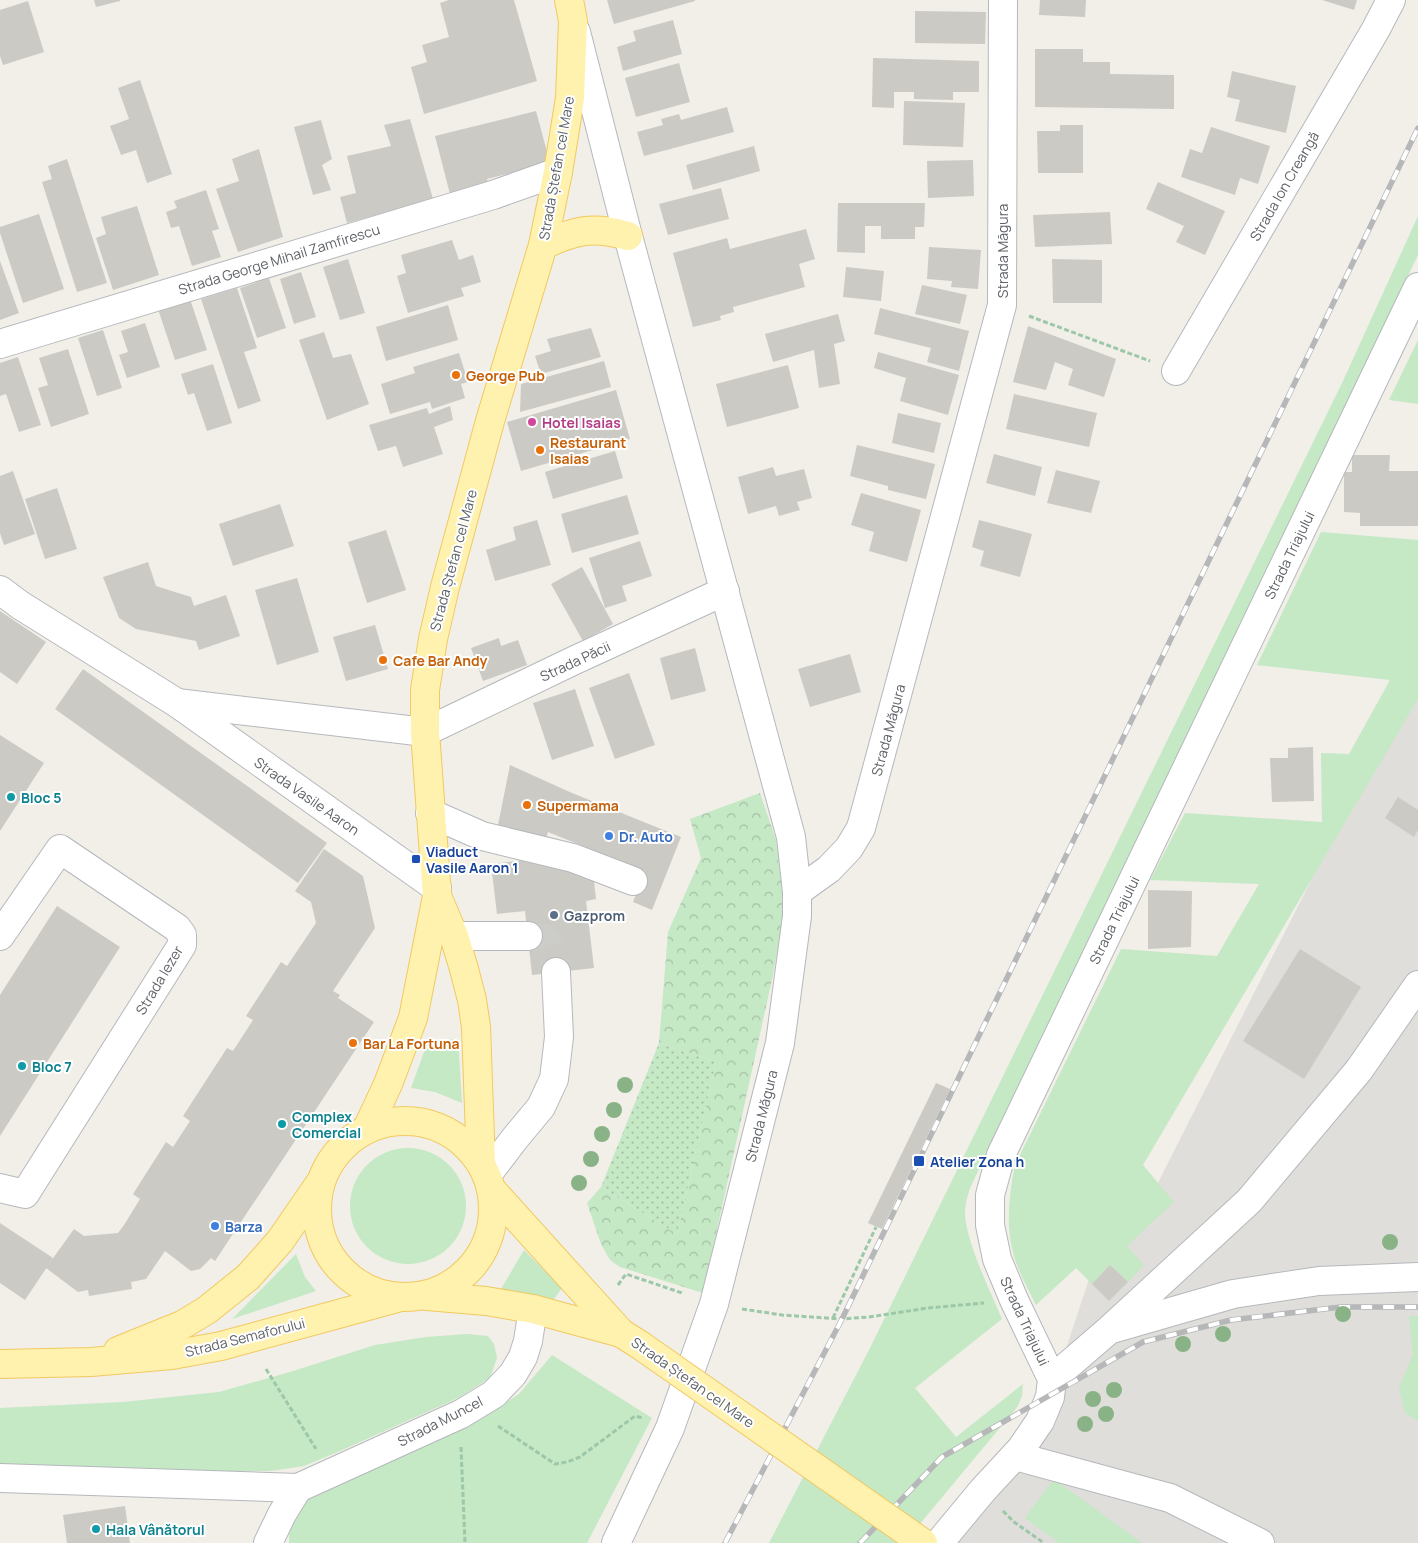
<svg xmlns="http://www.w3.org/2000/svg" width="1418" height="1543" font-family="Manrope,sans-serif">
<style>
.industrial{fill:#e0deda}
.green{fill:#c5e8c5}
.forest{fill:url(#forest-crowns)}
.garden{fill:url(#garden-dots)}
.building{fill:#cccac5}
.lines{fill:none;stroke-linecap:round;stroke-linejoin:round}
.minor-tunnel{stroke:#ccccc8;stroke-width:28;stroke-dasharray:28 14;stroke-linecap:butt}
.minor-casing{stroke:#b5b8bc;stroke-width:30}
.major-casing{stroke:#f2c960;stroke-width:30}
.path{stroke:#9cc7a9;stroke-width:3;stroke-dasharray:5 2.5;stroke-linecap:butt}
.minor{stroke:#fff;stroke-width:28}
.major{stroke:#fff2af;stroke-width:28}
.rail-casing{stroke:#b6b7b8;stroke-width:5.5}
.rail{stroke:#fff;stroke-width:4;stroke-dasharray:11;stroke-linecap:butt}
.major-bridge-casing{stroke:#f2c960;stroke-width:30;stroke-linecap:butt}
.major-bridge{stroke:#fff2af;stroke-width:28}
.tree{fill:#89b387}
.food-dot{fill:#e8710a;stroke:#fff;stroke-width:2}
.hotel-dot{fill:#d1479c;stroke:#fff;stroke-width:2}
.culture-dot{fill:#0f9aa8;stroke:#fff;stroke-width:2}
.shop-dot{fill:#3f7fe0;stroke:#fff;stroke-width:2}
.transit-dot{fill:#1a4fb4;stroke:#fff;stroke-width:2}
.service-dot{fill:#5c6f8a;stroke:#fff;stroke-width:2}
.labels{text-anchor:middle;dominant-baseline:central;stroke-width:4;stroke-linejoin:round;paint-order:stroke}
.street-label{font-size:14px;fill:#5f6368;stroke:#fff}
.food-label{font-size:14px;font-weight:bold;fill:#c56008;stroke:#fff;text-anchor:start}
.hotel-label{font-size:14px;font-weight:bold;fill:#b23c85;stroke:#fff;text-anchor:start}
.culture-label{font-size:14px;font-weight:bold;fill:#0d838f;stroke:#fff;text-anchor:start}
.shop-label{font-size:14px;font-weight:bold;fill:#366cbe;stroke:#fff;text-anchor:start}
.transit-label{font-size:14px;font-weight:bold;fill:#164399;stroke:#fff;text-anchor:start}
.service-label{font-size:14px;font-weight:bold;fill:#4e5e75;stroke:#fff;text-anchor:start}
</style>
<defs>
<pattern id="forest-crowns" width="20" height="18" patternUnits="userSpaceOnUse" patternTransform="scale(1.25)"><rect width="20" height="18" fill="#c5e8c5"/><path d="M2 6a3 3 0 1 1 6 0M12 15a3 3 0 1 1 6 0" fill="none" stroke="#a3c0a4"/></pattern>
<pattern id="garden-dots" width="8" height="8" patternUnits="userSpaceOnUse" patternTransform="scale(1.25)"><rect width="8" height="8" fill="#c5e8c5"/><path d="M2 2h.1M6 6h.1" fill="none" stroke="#a3c0a4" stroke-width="1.8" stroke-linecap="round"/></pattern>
</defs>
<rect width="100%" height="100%" fill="#f1efe8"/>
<polygon class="industrial" points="1418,669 1418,1543 935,1543 1050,1397 1089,1279 1131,1236"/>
<g class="green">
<path d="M 1418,216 L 1418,255 L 970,1188 C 968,1195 965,1204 965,1211 C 965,1241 990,1290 1002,1319 L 915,1388 L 956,1437 L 1023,1384 L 1022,1396 L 1018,1406 L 904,1543 L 769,1543 L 870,1348 L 1343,381 Z"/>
<polygon points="1418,340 1418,404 1389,400"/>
<path d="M 1321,532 L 1418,540 L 1418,699 L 1143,1165 L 1174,1202 L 1127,1246 L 1144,1265 L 1128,1282 L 1110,1265 L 1092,1284 L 1076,1268 L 1036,1305 C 1028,1289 1019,1273 1014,1256 C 1005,1226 1009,1195 1015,1165 L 1121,949 L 1217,956 L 1259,884 L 1150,880 L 1185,813 L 1322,822 L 1321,753 L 1349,754 L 1390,680 L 1257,665 Z"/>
<polygon points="458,1039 462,1103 435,1092 411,1088 428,1041"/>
<circle cx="408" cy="1206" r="58"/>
<polygon points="524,1250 562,1288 551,1303 501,1289"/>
<polygon points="296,1254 305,1277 316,1291 232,1319"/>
<polygon points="1409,1316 1418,1316 1418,1421 1405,1413 1399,1388 1413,1354"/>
<polygon points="467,1334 488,1336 494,1344 497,1358 490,1378 458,1398 340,1451 304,1466 271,1471 183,1471 0,1464 0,1408 123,1402 219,1392 290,1372 375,1345 426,1337"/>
<polygon points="552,1355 652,1418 587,1543 289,1543 289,1527 302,1501 329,1484 478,1421 519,1394"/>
<polygon points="1054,1479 1142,1543 1059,1543 1025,1518"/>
</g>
<polygon class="forest" points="760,793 776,840 782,890 783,918 773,975 703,1293 620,1267 610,1260 601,1244 587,1203 601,1187 677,1234 716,1062 659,1043 668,932 701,858 690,819"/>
<polygon class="garden" points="659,1043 716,1062 677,1234 601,1187"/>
<g class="building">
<polygon points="94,0 120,0 120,1 96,7"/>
<polygon points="449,0 514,0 537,81 424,114 411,67 427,62 422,45 449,37 440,3"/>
<polygon points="607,0 695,0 695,1 614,24"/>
<polygon points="1040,0 1086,0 1085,17 1039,15"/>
<polygon points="1322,0 1357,0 1354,10"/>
<polygon points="28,1 44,52 3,65 0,56 0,10"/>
<polygon points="915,11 986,12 985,44 915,43"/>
<polygon points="673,20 682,54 623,71 617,47 636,41 633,31"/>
<polygon points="1035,49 1083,49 1083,62 1110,62 1110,74 1174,75 1174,109 1035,107"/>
<polygon points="873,58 979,61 979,92 953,92 953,100 914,99 914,92 894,92 894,108 872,107"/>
<polygon points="679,63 690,102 636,117 625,78"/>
<polygon points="1232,71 1296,86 1286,133 1235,121 1240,100 1227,97"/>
<polygon points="140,80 172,174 147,183 136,150 121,155 110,126 129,119 118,88"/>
<polygon points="904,101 965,103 963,147 903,145"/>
<polygon points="727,107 734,132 644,156 637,132 663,125 661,119 679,114 681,120"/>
<polygon points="536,111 550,163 487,179 490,188 451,198 435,136"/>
<polygon points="410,119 433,199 347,223 340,197 356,193 347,156 391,146 384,125"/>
<polygon points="321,120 332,159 322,165 331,190 313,195 294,127"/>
<polygon points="1060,125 1083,125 1083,173 1038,173 1037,131 1060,131"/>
<polygon points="1211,127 1270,146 1258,184 1240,178 1235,195 1181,177 1190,149 1202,153"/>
<polygon points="754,146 760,171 693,190 686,165"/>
<polygon points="259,149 283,237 238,252 216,189 239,181 232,159"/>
<polygon points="67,159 107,283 77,292 42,182 52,179 48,166"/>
<polygon points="973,160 974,196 928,198 927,161"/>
<polygon points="1158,182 1225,211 1205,255 1176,242 1184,226 1146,209"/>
<polygon points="721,188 729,219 668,235 659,204"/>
<polygon points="206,190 219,229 212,231 221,257 192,266 179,226 171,228 166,212 177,208 174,201"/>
<polygon points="838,203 925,203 924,227 915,227 915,239 881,239 881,226 865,226 865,253 837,252"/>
<polygon points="137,206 159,275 113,290 96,238 106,234 101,217"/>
<polygon points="1110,212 1112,244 1035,247 1033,215"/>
<polygon points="39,214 64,289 23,303 0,233 0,227"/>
<polygon points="806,229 815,259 799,264 805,287 733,307 734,312 720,316 721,320 693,327 673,253 727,238 730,249"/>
<polygon points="452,240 459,260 473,255 481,282 461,288 464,296 408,313 397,276 406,273 401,255"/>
<polygon points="929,247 981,250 978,289 951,287 952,281 927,279"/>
<polygon points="348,259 365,313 340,320 323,267"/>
<polygon points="1052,259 1102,260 1102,303 1053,303"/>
<polygon points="0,261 19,313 0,320"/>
<polygon points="846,267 884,271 881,301 843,297"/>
<polygon points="301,272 316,317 294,324 280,279"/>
<polygon points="269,278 286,328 257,338 240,288"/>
<polygon points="922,285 967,295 960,324 915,314"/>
<polygon points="237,288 257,348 244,352 261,401 238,409 201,299"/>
<polygon points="190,299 207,350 175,360 158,309"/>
<polygon points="448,305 458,340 386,361 376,327"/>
<polygon points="880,308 969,331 959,371 927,362 931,348 874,334"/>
<polygon points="838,314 845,341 834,344 840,384 819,388 814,350 773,362 765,334"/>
<polygon points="145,323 160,367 127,378 119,355 128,352 121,331"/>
<polygon points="1028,326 1116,359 1104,397 1068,385 1073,369 1055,362 1046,390 1013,382"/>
<polygon points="591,328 601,357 541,374 535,356 551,351 547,339"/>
<polygon points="103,330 122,388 97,396 78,338"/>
<polygon points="324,332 333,358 351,354 369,404 327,420 299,340"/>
<polygon points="68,349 89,414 51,427 38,388 48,385 39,358"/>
<polygon points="878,352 959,375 948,415 900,401 906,378 874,368"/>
<polygon points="459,353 468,382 461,384 465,398 432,409 430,402 390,414 381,384 415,373 413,367"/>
<polygon points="18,357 41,425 19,432 6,394 0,396 0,363"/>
<polygon points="604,361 611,387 520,412 521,384"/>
<polygon points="213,364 232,423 207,431 194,393 188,395 181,374"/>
<polygon points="788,365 799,408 727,427 716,384"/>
<polygon points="616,390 630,439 521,471 507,422"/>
<polygon points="1014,394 1097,413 1089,447 1006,429"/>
<polygon points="450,406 453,420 434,427 443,454 403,467 396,446 378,451 369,425 427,408 429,414"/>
<polygon points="898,413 941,423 934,453 892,443"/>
<polygon points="857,445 935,464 926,499 888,490 888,486 850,476"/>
<polygon points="615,451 623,478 553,499 545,472"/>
<polygon points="994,454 1042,467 1035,496 986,483"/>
<polygon points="1352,455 1390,455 1389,471 1418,471 1418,526 1360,526 1360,513 1344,512 1344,472 1352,472"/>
<polygon points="773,467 776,476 804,469 812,498 797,502 800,510 779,516 776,506 748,514 738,477"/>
<polygon points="1056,470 1100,481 1091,513 1047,503"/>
<polygon points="13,471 35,534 4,545 0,533 0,476"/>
<polygon points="57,488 77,549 45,559 25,499"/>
<polygon points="861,493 921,510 907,562 869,551 874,532 851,525"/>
<polygon points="627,495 639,534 572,553 561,514"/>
<polygon points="280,504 294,546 233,566 219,524"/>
<polygon points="537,520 551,565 495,581 486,550 516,540 513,527"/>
<polygon points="979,520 1032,534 1020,577 980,566 984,551 972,547"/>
<polygon points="386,530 406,590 367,603 348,542"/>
<polygon points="640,541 652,576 622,586 627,601 605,608 589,558"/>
<polygon points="148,562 156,586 191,597 194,606 226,595 240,636 199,650 196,641 136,629 119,618 103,577"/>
<polygon points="582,567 613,624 583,641 551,584"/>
<polygon points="297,578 319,652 277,665 255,590"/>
<polygon points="0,611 46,642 17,684 0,672"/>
<polygon points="375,625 388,669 346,681 333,637"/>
<polygon points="499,638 501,646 518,640 527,665 483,681 471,648"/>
<polygon points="695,648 706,691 671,700 660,658"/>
<polygon points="850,654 861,692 810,707 798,669"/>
<polygon points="83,669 327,843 298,883 55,709"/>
<polygon points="629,673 655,745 615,759 589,688"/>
<polygon points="575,689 594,746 552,760 533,703"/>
<polygon points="0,735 44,763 0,831"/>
<polygon points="1313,747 1314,801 1272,802 1270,758 1288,758 1288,748"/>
<polygon points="510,765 572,793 681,837 652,910 633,902 645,871 548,832 544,845 498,825"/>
<polygon points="1398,797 1418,810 1418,830 1414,837 1385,818"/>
<polygon points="324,849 363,876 375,928 333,991 340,995 338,998 374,1022 215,1261 211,1258 200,1269 191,1271 165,1251 146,1279 131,1282 132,1289 89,1296 88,1290 78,1292 46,1268 74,1229 84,1236 118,1233 124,1225 140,1199 133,1194 166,1142 173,1147 190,1121 183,1116 227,1048 233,1051 253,1020 246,1016 281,962 287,966 316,923 311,902 295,891"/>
<polygon points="549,857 550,868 572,865 574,874 593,872 596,899 586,901 594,968 532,975 525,911 497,914 491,864"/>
<polygon points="1148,890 1192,891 1191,947 1148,949"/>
<polygon points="57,906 120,947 0,1136 0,995"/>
<polygon points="1300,949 1361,987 1304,1079 1243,1041"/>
<polygon points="936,1083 950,1089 882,1229 868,1223"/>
<polygon points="0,1223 53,1258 25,1300 0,1283"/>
<polygon points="1110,1265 1128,1282 1109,1301 1092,1284"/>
<polygon points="125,1506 130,1543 67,1543 63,1515"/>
</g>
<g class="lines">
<path class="minor-tunnel" d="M 528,936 C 558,937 553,946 556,972"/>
<g class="minor-casing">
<g id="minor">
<polyline points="576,32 628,236 791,837 797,892 797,916 780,1043 714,1304 670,1428 616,1543"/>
<polyline points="0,344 493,195 558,172"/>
<polyline points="1176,371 1376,29 1391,0"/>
<polyline points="0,590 20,605 177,703 437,888"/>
<polyline points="177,703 425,732 575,660 725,591"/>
<polyline points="430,813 482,836 573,858 633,881"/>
<polyline points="797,892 829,869 849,848 861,828 1002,305 1003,0"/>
<polyline points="0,936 60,849 177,928 182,935 182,945 25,1194 0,1188"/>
<polyline points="454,936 528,936"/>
<polyline points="487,1175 516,1137 541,1107 554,1079 559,1037 556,972"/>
<polyline points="1115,1328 1233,1294 1319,1281 1418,1277"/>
<polyline points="1052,1379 1109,1330 1249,1201 1359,1070 1418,985"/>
<polyline points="1015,1456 1170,1498 1260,1543"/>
<polyline points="0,1478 298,1488 461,1414 494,1394 513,1374 523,1357 528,1341 533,1309"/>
<polyline points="268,1543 282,1514 298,1488"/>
<polyline points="939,1543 983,1490 1021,1449 1040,1421 1050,1397 1052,1379 1014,1300 997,1259 990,1225 990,1195 1001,1155 1418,287"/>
</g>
</g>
<g class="major-casing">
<g id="major">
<path d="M 543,245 C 576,230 592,226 628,236"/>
<circle cx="405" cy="1209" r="88"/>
<polyline points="367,1129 388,1084 413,1018 437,896"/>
<polyline points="481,1164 476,1027 472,1000 464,969 454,936 437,896 425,732 425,690 433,639 445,587 490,421 543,245 558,172 570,98 573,21 569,0"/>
<polyline points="491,1189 621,1333 640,1345"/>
<polyline points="427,1296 486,1301 533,1309 621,1333"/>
<polyline points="118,1351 182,1325 207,1310 248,1277 280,1241 320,1183"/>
<polyline points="0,1364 91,1362 172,1355 221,1346 397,1298"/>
</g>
</g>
<g class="path">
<polyline points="1029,316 1150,361"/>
<polyline points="618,1285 626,1274 682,1293"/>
<polyline points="742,1309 782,1315 842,1319 869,1317 928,1308 984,1303"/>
<polyline points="833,1318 876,1227"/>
<polyline points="266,1369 316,1449"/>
<polyline points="498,1426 555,1464 567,1462 580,1457 635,1416 643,1418"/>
<polyline points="461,1447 465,1543"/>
<polyline points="1003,1511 1014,1522 1044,1543"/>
</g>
<use href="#minor" class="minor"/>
<use href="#major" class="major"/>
<g class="rail-casing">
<g id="rail">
<polyline points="725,1543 842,1319 1418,128"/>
<polyline points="860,1543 942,1457 1143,1342 1231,1320 1341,1307 1418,1307"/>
</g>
</g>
<use href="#rail" class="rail"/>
<g class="major-bridge-casing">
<polyline id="major-bridge" points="640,1345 923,1543"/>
</g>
<use href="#major-bridge" class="major-bridge"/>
</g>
<g class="tree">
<circle cx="625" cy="1085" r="8"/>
<circle cx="614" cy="1110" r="8"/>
<circle cx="602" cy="1134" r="8"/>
<circle cx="591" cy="1159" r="8"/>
<circle cx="579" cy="1183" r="8"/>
<circle cx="1390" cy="1242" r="8"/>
<circle cx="1343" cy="1314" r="8"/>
<circle cx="1223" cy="1334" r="8"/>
<circle cx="1183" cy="1344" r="8"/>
<circle cx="1114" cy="1390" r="8"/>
<circle cx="1093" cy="1399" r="8"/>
<circle cx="1106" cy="1414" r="8"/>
<circle cx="1085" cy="1424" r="8"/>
</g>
<g class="food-dot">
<circle cx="456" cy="375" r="5"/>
<circle cx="540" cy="450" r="5"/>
<circle cx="383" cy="660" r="5"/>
<circle cx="527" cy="805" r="5"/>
<circle cx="353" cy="1043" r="5"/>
</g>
<circle class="hotel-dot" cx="532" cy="422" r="5"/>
<g class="culture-dot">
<circle cx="11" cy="797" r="5"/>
<circle cx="22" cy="1066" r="5"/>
<circle cx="282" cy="1124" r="5"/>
<circle cx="96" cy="1529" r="5"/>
</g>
<g class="shop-dot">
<circle cx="609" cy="836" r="5"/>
<circle cx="215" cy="1226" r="5"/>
</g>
<g class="transit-dot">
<rect x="411" y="854" width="10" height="10" rx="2.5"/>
<rect x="913" y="1155" width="12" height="12" rx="2.5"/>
</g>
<circle class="service-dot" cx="554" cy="915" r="5"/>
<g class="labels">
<g class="street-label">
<text transform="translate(556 168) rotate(-80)">Strada Ștefan cel Mare</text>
<text transform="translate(1284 186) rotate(-60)">Strada Ion Creangă</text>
<text transform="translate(1002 251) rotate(-90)">Strada Măgura</text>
<text transform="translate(279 259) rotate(-17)">Strada George Mihail Zamfirescu</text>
<text transform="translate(1289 555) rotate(-64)">Strada Triajului</text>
<text transform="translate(453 560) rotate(-75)">Strada Ștefan cel Mare</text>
<text transform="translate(575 661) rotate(-25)">Strada Păcii</text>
<text transform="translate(888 730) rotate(-75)">Strada Măgura</text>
<text transform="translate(307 796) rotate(35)">Strada Vasile Aaron</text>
<text transform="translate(1114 920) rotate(-64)">Strada Triajului</text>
<text transform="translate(159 980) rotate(-59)">Strada Iezer</text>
<text transform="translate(761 1116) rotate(-76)">Strada Măgura</text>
<text transform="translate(1025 1321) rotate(65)">Strada Triajului</text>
<text transform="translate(245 1337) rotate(-14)">Strada Semaforului</text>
<text transform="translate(693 1382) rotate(35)">Strada Ștefan cel Mare</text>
<text transform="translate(440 1421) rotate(-27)">Strada Muncel</text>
</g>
<g class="food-label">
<text x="466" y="375">George Pub</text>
<text x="550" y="442">Restaurant<tspan x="550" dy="16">Isaias</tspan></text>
<text x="393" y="660">Cafe Bar Andy</text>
<text x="537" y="805">Supermama</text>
<text x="363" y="1043">Bar La Fortuna</text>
</g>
<g class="hotel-label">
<text x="542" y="422">Hotel Isaias</text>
</g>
<g class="culture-label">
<text x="21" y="797">Bloc 5</text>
<text x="32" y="1066">Bloc 7</text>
<text x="292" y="1116">Complex<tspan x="292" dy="16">Comercial</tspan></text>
<text x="106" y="1529">Hala Vânătorul</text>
</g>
<g class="shop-label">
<text x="619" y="836">Dr. Auto</text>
<text x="225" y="1226">Barza</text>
</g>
<g class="transit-label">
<text x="426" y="851">Viaduct<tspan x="426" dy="16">Vasile Aaron 1</tspan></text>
<text x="930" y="1161">Atelier Zona h</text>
</g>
<g class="service-label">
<text x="564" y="915">Gazprom</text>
</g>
</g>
</svg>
